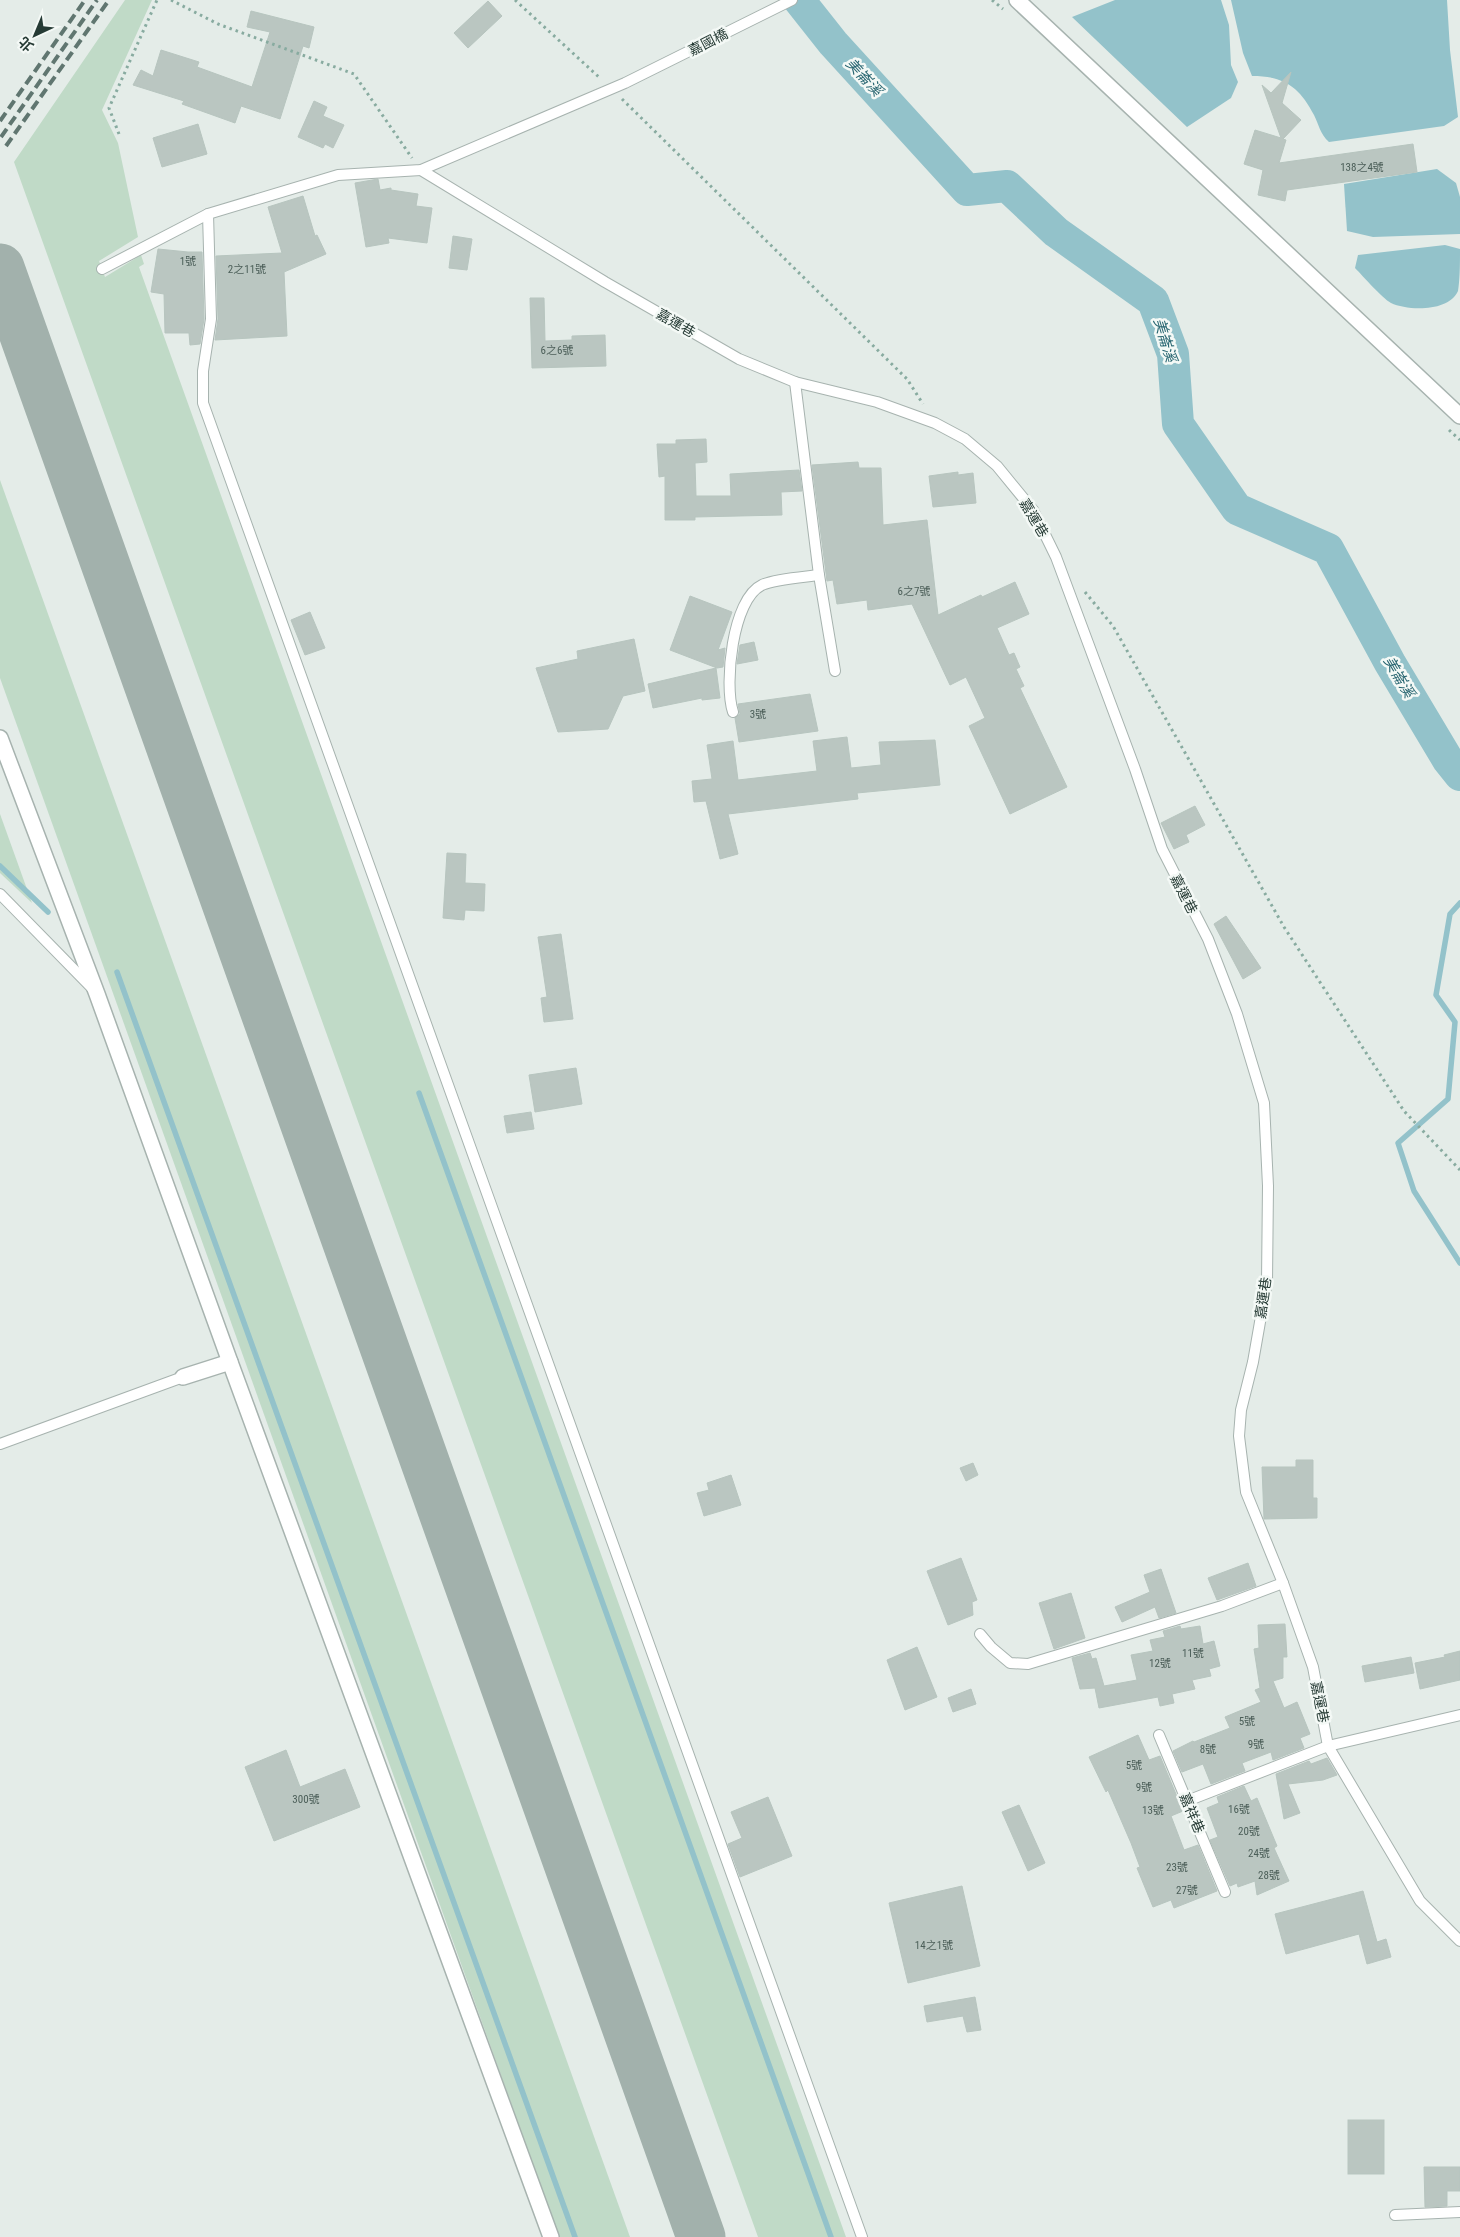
<svg xmlns="http://www.w3.org/2000/svg" width="1460" height="2237" font-family="'Roboto Condensed','Noto Sans TC',sans-serif">
<style>
.green{fill:#c0dac7}
.water{fill:#93c2ca}
.lines{fill:none;stroke-linecap:round;stroke-linejoin:round}
.stream{stroke:#93c2ca;stroke-width:5.5}
.river{stroke:#93c2ca;stroke-width:32}
.taxiway{stroke:#a2b1ac;stroke-width:49}
.building{fill:#bac6c1;stroke:#b7c5bf}
.service-casing{stroke:#a7b3af;stroke-width:12}
.minor-casing{stroke:#a7b3af;stroke-width:18}
.tertiary-casing{stroke:#a7b3af;stroke-width:18}
.path{stroke:#88aba0;stroke-width:3;stroke-dasharray:2.5 4;stroke-linecap:butt}
.service{stroke:#fff;stroke-width:10}
.minor{stroke:#fff;stroke-width:15}
.tertiary{stroke:#fff;stroke-width:15}
.rail{stroke:#607670;stroke-width:4;stroke-dasharray:10 5;stroke-linecap:butt}
.labels{text-anchor:middle;dominant-baseline:central;stroke-width:5;stroke-linejoin:round;paint-order:stroke}
.number-label{font-size:11px;fill:#4b5e58}
.street-label{font-size:14px;fill:#263b35;stroke:#f4f9f6}
.water-label{font-size:15px;font-style:italic;fill:#276570;stroke:#f4f9f6}
</style>
<rect width="100%" height="100%" fill="#e4ece8"/>
<g class="green">
<polygon points="125,0 152,0 102,110 118,143 138,237 99,261 105,277 141,255 144,264 139,267 846,2237 758,2237 14,162"/>
<polygon points="0,480 630,2237 559,2237 0,678"/>
<polygon points="0,814 32,903 0,873"/>
</g>
<g class="water">
<polygon points="1115,0 1221,0 1229,25 1231,65 1238,82 1231,98 1187,127 1072,17"/>
<path d="M 1231,0 L 1447,0 L 1450,50 L 1458,117 L 1444,126 L 1329,142 C 1320,134 1319,125 1314,115 C 1299,86 1283,76 1252,76 L 1243,53 Z"/>
<polygon points="1437,169 1456,183 1460,197 1460,234 1373,237 1347,231 1344,184"/>
<path d="M 1445,245 L 1460,249 C 1460,262 1460,279 1458,291 C 1449,312 1408,311 1391,303 C 1382,298 1363,276 1355,268 L 1358,255 Z"/>
</g>
<g class="lines">
<g class="stream">
<polyline points="0,866 48,912"/>
<polyline points="1460,903 1450,914 1436,995 1455,1022 1448,1099 1398,1143 1414,1191 1460,1263"/>
<polyline points="117,972 575,2237"/>
<polyline points="419,1093 831,2237"/>
</g>
<polyline class="river" points="799,0 833,43 967,190 1007,186 1056,232 1153,301 1173,354 1178,424 1237,509 1328,549 1390,663 1448,760 1460,775"/>
<polyline class="taxiway" points="0,268 701,2237"/>
</g>
<g class="building">
<polygon points="488,1 502,16 468,48 454,33"/>
<polygon points="251,11 314,27 309,48 303,46 280,119 241,106 235,123 182,104 184,101 133,85 141,70 153,76 161,50 199,62 197,67 252,87 270,32 247,27"/>
<polygon points="1291,72 1282,103 1301,120 1283,139 1286,140 1279,163 1413,144 1417,172 1287,190 1285,201 1258,195 1263,170 1244,164 1255,130 1281,138 1262,85 1271,93"/>
<polygon points="314,101 327,107 323,116 344,125 333,148 325,144 323,148 298,137"/>
<polygon points="198,124 207,154 162,167 153,138"/>
<polygon points="378,179 380,190 391,188 391,190 418,194 416,206 432,208 427,243 388,238 389,243 366,247 355,183"/>
<polygon points="303,196 315,236 317,235 326,254 284,272 287,336 215,340 218,319 216,256 282,253 268,207"/>
<polygon points="453,236 472,239 467,270 449,268"/>
<polygon points="158,249 188,252 202,252 204,319 200,344 190,345 189,333 165,333 164,294 151,292"/>
<polygon points="530,298 544,298 545,341 572,340 572,336 605,335 606,366 532,368"/>
<polygon points="706,439 707,462 695,463 696,496 731,496 730,474 799,470 802,491 781,492 782,515 695,517 695,520 665,520 665,476 659,477 657,444 676,444 676,440"/>
<polygon points="858,462 859,468 881,468 883,525 927,520 938,615 981,595 982,597 1015,582 1029,614 997,628 1009,655 1014,653 1020,667 1016,669 1024,686 1020,688 1067,787 1010,814 969,726 985,718 966,677 950,685 912,604 868,610 867,600 837,604 833,580 827,581 812,465"/>
<polygon points="958,472 958,475 973,473 976,503 933,507 929,476"/>
<polygon points="690,596 732,612 718,650 725,648 723,667 717,668 670,650"/>
<polygon points="310,612 325,648 305,655 291,620"/>
<polygon points="634,639 645,691 623,696 608,729 558,732 536,668 578,659 577,651"/>
<polygon points="754,642 758,660 737,664 740,645"/>
<polygon points="716,668 720,698 702,700 702,698 653,708 648,684"/>
<polygon points="810,694 818,731 739,742 735,718 740,714 738,704"/>
<polygon points="847,737 851,768 881,765 879,742 935,740 940,785 857,793 858,799 728,814 738,854 720,859 706,801 694,802 692,781 712,779 707,745 733,741 738,780 817,771 813,741"/>
<polygon points="1195,806 1205,825 1186,835 1189,842 1174,849 1161,823"/>
<polygon points="447,853 466,854 465,883 485,884 484,911 465,910 464,920 443,918"/>
<polygon points="1226,916 1261,968 1243,979 1214,924"/>
<polygon points="561,934 573,1019 544,1022 541,998 547,997 538,937"/>
<polygon points="576,1068 582,1104 535,1112 529,1075"/>
<polygon points="531,1112 534,1129 507,1133 504,1116"/>
<polygon points="1296,1460 1313,1460 1313,1498 1317,1498 1317,1518 1264,1519 1262,1467 1296,1467"/>
<polygon points="973,1463 978,1475 966,1481 960,1468"/>
<polygon points="731,1475 741,1505 704,1516 697,1493 709,1490 707,1483"/>
<polygon points="961,1558 977,1600 972,1602 973,1615 948,1625 927,1571"/>
<polygon points="1248,1563 1256,1586 1217,1600 1208,1578"/>
<polygon points="1161,1569 1176,1613 1159,1618 1155,1607 1122,1622 1115,1607 1150,1592 1144,1575"/>
<polygon points="1071,1593 1085,1638 1054,1649 1039,1603"/>
<polygon points="1285,1624 1287,1657 1283,1657 1283,1678 1273,1681 1284,1708 1297,1702 1310,1734 1300,1738 1304,1748 1273,1760 1271,1752 1242,1763 1245,1771 1211,1784 1203,1764 1182,1772 1173,1751 1193,1741 1194,1742 1230,1728 1225,1717 1261,1702 1255,1690 1260,1688 1254,1649 1259,1648 1258,1625"/>
<polygon points="1180,1626 1181,1629 1200,1626 1203,1644 1214,1641 1220,1666 1209,1669 1211,1676 1192,1680 1195,1689 1172,1694 1174,1703 1160,1706 1158,1697 1099,1708 1095,1688 1080,1689 1072,1658 1090,1653 1092,1659 1096,1658 1104,1686 1137,1680 1131,1655 1153,1651 1150,1640 1165,1637 1163,1631"/>
<polygon points="917,1647 937,1697 905,1710 887,1660"/>
<polygon points="1460,1651 1460,1680 1420,1689 1415,1663 1445,1657 1444,1655"/>
<polygon points="1411,1657 1414,1673 1365,1682 1362,1666"/>
<polygon points="971,1689 976,1704 953,1712 948,1698"/>
<polygon points="1138,1735 1149,1760 1160,1756 1183,1811 1171,1816 1184,1850 1198,1845 1217,1891 1174,1908 1171,1900 1153,1907 1137,1868 1140,1867 1131,1843 1108,1790 1106,1792 1089,1757"/>
<polygon points="286,1750 300,1787 345,1769 360,1807 274,1841 245,1767"/>
<polygon points="1327,1758 1337,1775 1323,1780 1288,1784 1300,1813 1284,1819 1276,1774 1309,1761 1311,1764"/>
<polygon points="1244,1786 1251,1801 1257,1798 1277,1846 1274,1848 1289,1881 1257,1895 1255,1881 1238,1887 1237,1883 1230,1886 1210,1840 1218,1837 1207,1808 1219,1803 1217,1797"/>
<polygon points="768,1797 792,1856 740,1877 728,1844 742,1838 731,1812"/>
<polygon points="1019,1805 1045,1863 1028,1871 1002,1812"/>
<polygon points="962,1886 980,1966 908,1983 889,1903"/>
<polygon points="1363,1891 1377,1942 1386,1939 1391,1957 1367,1964 1359,1934 1286,1954 1275,1914"/>
<polygon points="975,1997 981,2030 967,2032 963,2016 927,2022 924,2006"/>
<rect x="1348" y="2120" width="36" height="54"/>
<polygon points="1424,2167 1460,2167 1460,2191 1447,2191 1447,2206 1425,2207"/>
</g>
<g class="lines">
<g class="service-casing">
<g id="service">
<polyline points="421,170 605,282 739,359 795,382 877,402 935,423 965,439 997,466 1033,510 1056,557 1135,769 1162,849 1208,939 1237,1014 1264,1103 1268,1186 1267,1282 1253,1362 1241,1410 1239,1436 1246,1492 1283,1583 1313,1667 1328,1746 1420,1901 1460,1941"/>
<polyline points="208,214 211,319 203,371 203,403 862,2237"/>
<polyline points="102,269 208,214 338,175 421,170 625,83 792,0"/>
<polyline points="795,382 819,575 835,671"/>
<path d="M 733,712 C 724,685 732,599 762,585 C 774,579 805,577 819,575"/>
<polyline points="0,894 92,988"/>
<polyline points="0,1444 183,1377"/>
<polyline points="980,1634 991,1647 1010,1663 1028,1664 1222,1606 1283,1583"/>
<polyline points="1159,1735 1225,1892"/>
<polyline points="1187,1801 1328,1746 1460,1715"/>
<polyline points="1395,2215 1460,2212"/>
</g>
</g>
<g class="minor-casing">
<g id="minor">
<polyline points="1017,0 1460,416"/>
<polyline points="183,1377 230,1362"/>
</g>
</g>
<g class="tertiary-casing">
<polyline id="tertiary" points="0,738 97,994 230,1362 551,2237"/>
</g>
<g class="path">
<polyline points="171,0 218,24 354,74 412,158"/>
<polyline points="515,0 601,79"/>
<polyline points="992,0 1003,9"/>
<polyline points="622,99 907,379 923,404"/>
<polyline points="119,134 109,108 157,0"/>
<polyline points="1449,430 1460,440"/>
<polyline points="1085,592 1113,626 1284,927 1404,1111 1460,1170"/>
</g>
<use href="#service" class="service"/>
<use href="#minor" class="minor"/>
<use href="#tertiary" class="tertiary"/>
<g class="rail">
<polyline points="0,121 85,0"/>
<polyline points="1,137 97,0"/>
<polyline points="6,146 109,0"/>
</g>
</g>
<g class="labels">
<g class="number-label">
<text x="1362" y="167">138之4號</text>
<text x="188" y="261">1號</text>
<text x="247" y="269">2之11號</text>
<text x="557" y="350">6之6號</text>
<text x="914" y="591">6之7號</text>
<text x="758" y="714">3號</text>
<text x="1193" y="1653">11號</text>
<text x="1160" y="1663">12號</text>
<text x="1247" y="1721">5號</text>
<text x="1256" y="1744">9號</text>
<text x="1208" y="1749">8號</text>
<text x="1134" y="1765">5號</text>
<text x="1144" y="1787">9號</text>
<text x="306" y="1799">300號</text>
<text x="1239" y="1809">16號</text>
<text x="1153" y="1810">13號</text>
<text x="1249" y="1831">20號</text>
<text x="1259" y="1853">24號</text>
<text x="1177" y="1867">23號</text>
<text x="1269" y="1875">28號</text>
<text x="1187" y="1890">27號</text>
<text x="934" y="1945">14之1號</text>
</g>
<g class="street-label">
<text transform="translate(708 42) rotate(-27)">嘉國橋</text>
<text transform="translate(676 323) rotate(30)">嘉運巷</text>
<text transform="translate(1034 518) rotate(59)">嘉運巷</text>
<text transform="translate(1184 894) rotate(63)">嘉運巷</text>
<text transform="translate(1263 1298) rotate(-82)">嘉運巷</text>
<text transform="translate(1320 1702) rotate(79)">嘉運巷</text>
<text transform="translate(1192 1813) rotate(67)">嘉祥巷</text>
</g>
<g class="water-label">
<text transform="translate(864 77) rotate(47)">美崙溪</text>
<text transform="translate(1165 340) rotate(73)">美崙溪</text>
<text transform="translate(1399 677) rotate(59)">美崙溪</text>
</g>
</g>
<g transform="translate(35 35) rotate(224)" stroke="#f4f9f6" stroke-width="4" paint-order="stroke">
<path d="M0-4L9 19L0 12L-9 19Z" fill="#263b35"/>
<text y="-8" font-size="14" font-weight="bold" text-anchor="middle" fill="#263b35">北</text>
</g>
</svg>
